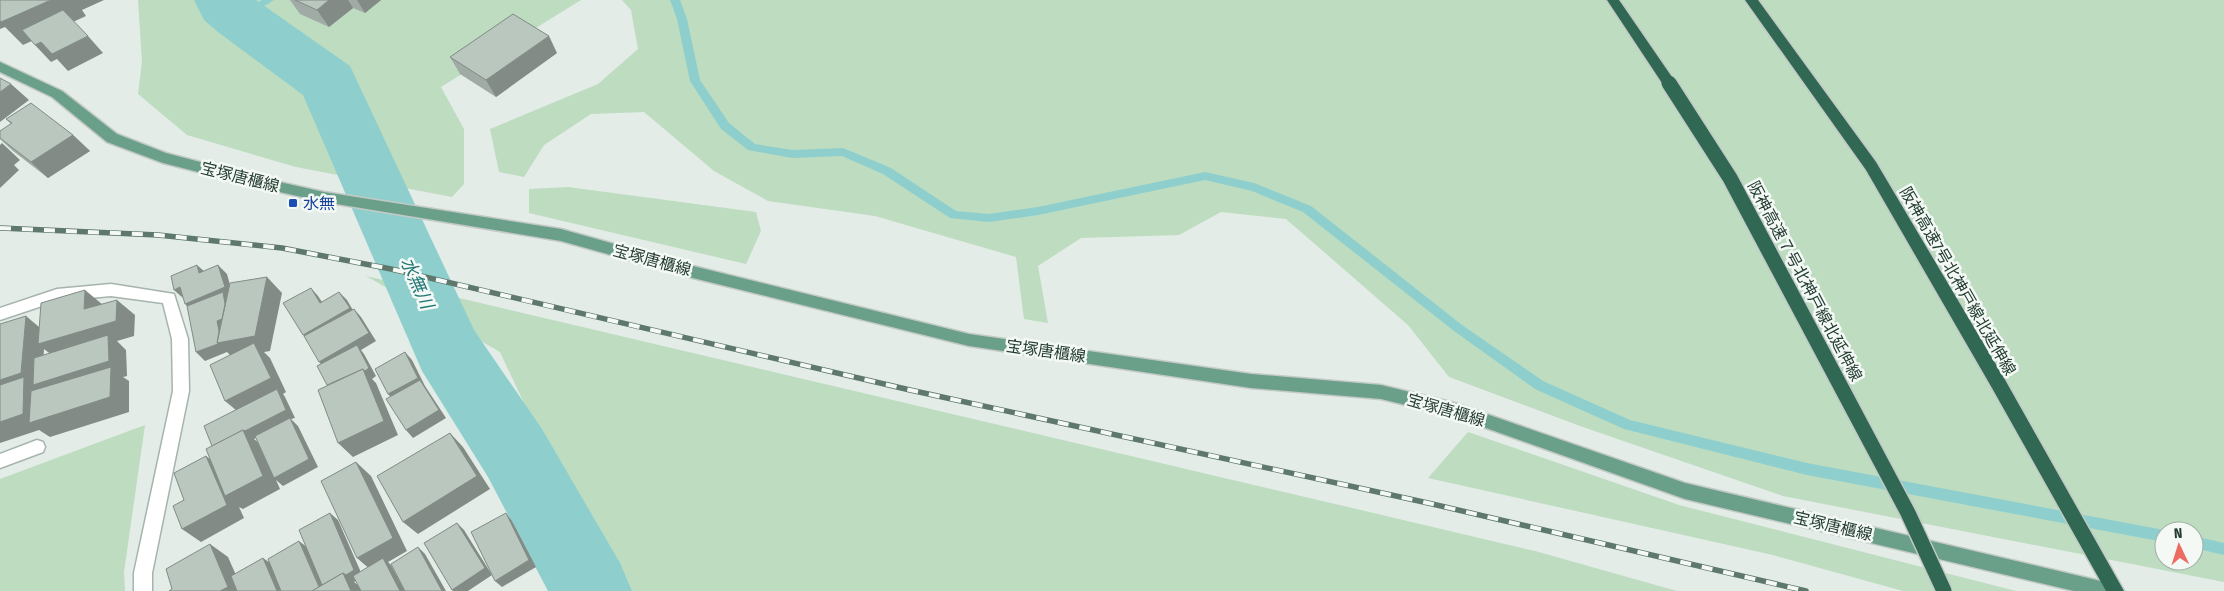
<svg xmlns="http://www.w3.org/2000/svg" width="2224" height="591" font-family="'Fira Sans Condensed','Noto Sans JP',sans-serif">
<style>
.green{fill:#bddcc0;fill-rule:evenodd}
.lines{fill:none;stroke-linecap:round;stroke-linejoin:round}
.stream{fill:#8ecfce;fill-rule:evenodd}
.river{fill:#8ecfce;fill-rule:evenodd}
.street-casing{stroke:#a6b4ad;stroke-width:3}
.primary-casing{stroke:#c2c9c6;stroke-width:3}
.highway-casing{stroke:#c2c9c6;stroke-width:3}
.street{fill:#fff;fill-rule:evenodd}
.primary{fill:#6aa089;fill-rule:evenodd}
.highway{fill:#316853;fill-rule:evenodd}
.rail-casing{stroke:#5e786d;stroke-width:5.5}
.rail{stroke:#f4f9f5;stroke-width:4;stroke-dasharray:11;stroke-linecap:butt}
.highway-bridge-casing{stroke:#c2c9c6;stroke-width:18;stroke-linecap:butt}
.highway-bridge{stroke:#316853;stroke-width:15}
.wall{fill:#9faba4}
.shaded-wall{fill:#828b86;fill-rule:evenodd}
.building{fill:#b9c7bf;stroke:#828b86}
.transit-dot{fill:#1a4fb4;stroke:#f4f9f5;stroke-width:2}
.labels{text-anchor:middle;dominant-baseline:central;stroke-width:5;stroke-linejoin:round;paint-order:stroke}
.street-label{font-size:16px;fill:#243d32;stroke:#f4f9f5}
.transit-label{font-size:16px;fill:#164399;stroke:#f4f9f5;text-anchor:start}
.water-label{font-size:18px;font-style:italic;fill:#207776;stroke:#f4f9f5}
</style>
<rect width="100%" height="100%" fill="#e3ece7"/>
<g class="green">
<polygon points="138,0 581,0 441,87 464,129 464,184 452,197 296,167 187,135 138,94 142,62"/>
<path d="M 622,0 L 2224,0 L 2224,582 L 1783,496 L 1580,426 L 1449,377 L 1408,325 L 1286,219 L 1221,212 L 1179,235 L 1081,238 L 1038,266 L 1048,323 L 1024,319 L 1016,257 L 875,216 L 768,201 L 714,171 L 644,112 L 591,114 L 544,145 L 524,177 L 499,172 L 490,129 L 598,84 L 638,49 L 631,10 ZM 2164,531 L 2194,531 L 2194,561 L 2164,561 Z"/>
<polygon points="568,187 756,212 761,231 746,264 529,213 529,189"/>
<polygon points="366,276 1535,551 1677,591 606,591 608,583 500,352"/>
<polygon points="145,425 124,572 125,591 0,591 0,479"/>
<polygon points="1468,432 1679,505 2016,591 1903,591 1773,555 1428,478"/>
</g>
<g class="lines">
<g class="stream">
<polygon points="262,0 274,0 242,20 236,20 236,16"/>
<polygon points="670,0 680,0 687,19 700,80 729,123 755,144 792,150 843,148 891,168 956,211 989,214 1038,207 1205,172 1254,183 1311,206 1462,325 1543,381 1630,420 1807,463 2164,530 2166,531 2164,531 2164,542 1807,475 1624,429 1535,389 1454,331 1303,212 1252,191 1205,180 1038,215 989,222 950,218 883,174 842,156 792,158 748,150 721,129 690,81 677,19"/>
<polygon points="2194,536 2224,543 2224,555 2194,548"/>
</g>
<polygon class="river" points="194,0 256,0 350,66 474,330 542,429 620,563 632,591 548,591 488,477 422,371 303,95 218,32 204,20"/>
<g class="street-casing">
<g id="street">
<polygon points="111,284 174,294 188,339 189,391 152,573 152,591 134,591 134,573 173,391 172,339 163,303 111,296 57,301 0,320 0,308 57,289"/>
<polygon points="37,440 43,442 45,447 43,452 0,468 0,454"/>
</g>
</g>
<g class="primary-casing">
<polygon id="primary" points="0,62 62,91 117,134 166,153 253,176 324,192 561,229 693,266 969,334 1251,374 1381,385 1455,403 1685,483 2109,583 2115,585 2118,591 2074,591 1685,499 1455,417 1381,399 1251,388 969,346 693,278 561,241 324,202 253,186 163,163 107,142 52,97 0,72"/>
</g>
<g class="highway-casing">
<g id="highway">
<polygon points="1607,0 1619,0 1674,80 1676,83 1674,86 1664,86"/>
<polygon points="1745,0 1758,0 1876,162 2004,378 2124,591 2106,591 1992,388 1866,170"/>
</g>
</g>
<use href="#street" class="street"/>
<use href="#primary" class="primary"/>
<use href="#highway" class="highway"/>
<g class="rail-casing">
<polyline id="rail" points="0,228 158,235 282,248 391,269 910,390 1428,503 1806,591"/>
</g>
<use href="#rail" class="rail"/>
<g class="highway-bridge-casing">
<polyline id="highway-bridge" points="1669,83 1730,178 1908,513 1944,591"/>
</g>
<use href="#highway-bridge" class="highway-bridge"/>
</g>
<g class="wall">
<polygon points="290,0 381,0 365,13 353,8 329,27 300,14"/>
<polygon points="557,53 496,97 460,74 450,57"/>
<polygon points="6,119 73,135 90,151 48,178 13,151 0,139 0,131 11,124"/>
</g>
<g class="shaded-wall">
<polygon points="51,0 104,0 82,10 86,16 23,45 5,27 0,29 0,16"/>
<polygon points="329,0 348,0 353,8 329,27 317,10"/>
<polygon points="357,0 381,0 365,13"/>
<polygon points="88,36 103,53 68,71 57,59 51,62 35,45 41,42"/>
<polygon points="549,36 557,53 496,97 486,80"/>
<polygon points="11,84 29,100 0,122 0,92"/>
<polygon points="73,135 90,151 48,178 31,162"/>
<polygon points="2,143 20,160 14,165 19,170 0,188 0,145"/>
<polygon points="197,265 206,273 199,273"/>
<path d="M 218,265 L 227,274 L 233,296 L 267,277 L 282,293 L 270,351 L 264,352 L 270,358 L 286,392 L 283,394 L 285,397 L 295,418 L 291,419 L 298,426 L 318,467 L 283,486 L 276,480 L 280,489 L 243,509 L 239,507 L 244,518 L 201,542 L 182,529 L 206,456 L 224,470 L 222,455 L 242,415 L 225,401 L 233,358 L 227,352 L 205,361 L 196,352 L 194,313 L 185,304 ZM 291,420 L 260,444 L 254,439 Z"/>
<polygon points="180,287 183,298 174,290"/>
<polygon points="311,288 318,296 328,311 320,303"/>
<polygon points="85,290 103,305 84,309"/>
<polygon points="339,292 347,300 357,317 311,343 303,335"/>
<path d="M 117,300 L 135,315 L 134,336 L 117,341 L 126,350 L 127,376 L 123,377 L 129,381 L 129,412 L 50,437 L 39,430 L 0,443 L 0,380 L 26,316 L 45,332 ZM 44,349 L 57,359 L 42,382 Z"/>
<polygon points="354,309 361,317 376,341 361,350 364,354 376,376 372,379 376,383 398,435 353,457 338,443 337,397 327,370 319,362"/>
<polygon points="405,352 412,360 425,386 446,418 413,438 406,430 395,402 388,394"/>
<polygon points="450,433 463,447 490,489 418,534 403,522"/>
<polygon points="356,462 371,476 407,551 388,562 391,565 405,591 400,591 372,571 357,558"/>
<polygon points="330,513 338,520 363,577 354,582 359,586 362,591 321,591 299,541 308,548"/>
<polygon points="506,513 512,521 536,567 502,587 495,581"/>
<polygon points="457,523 464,530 492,575 468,591 453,591 452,590"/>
<polygon points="210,544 228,557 243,591 220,591"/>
<polygon points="418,547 425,554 446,591 442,591"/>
<polygon points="263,558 273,565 284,591 277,591"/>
</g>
<g class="building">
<polygon points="0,0 51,0 1,22 0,21"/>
<polygon points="295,0 329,0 317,10"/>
<polygon points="63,10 88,36 52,54 41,42 35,45 22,30"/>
<polygon points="513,14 549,36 486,80 450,57"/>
<polygon points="0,78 11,84 0,92"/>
<polygon points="31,103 73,135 31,162 0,138 0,131 12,123 6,119"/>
<polygon points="197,265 199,273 218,265 225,287 185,304 180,287 174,290 171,276"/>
<polygon points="267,277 255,336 217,343 230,283"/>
<polygon points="311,288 320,303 339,292 350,308 303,335 283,303"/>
<polygon points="85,290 84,309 117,300 116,321 38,344 41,303"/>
<polygon points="223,292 225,304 222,319 217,321 219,331 217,343 218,344 196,352 187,306"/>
<polygon points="354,309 369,333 319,362 304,336"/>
<polygon points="26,316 21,373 0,380 0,324"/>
<polygon points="108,335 109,361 33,385 34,358"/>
<polygon points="254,343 271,378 225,401 210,365"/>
<polygon points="357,345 369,368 365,371 363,369 327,385 317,366"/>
<polygon points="405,352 418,378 388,394 375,369"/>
<polygon points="111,367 110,397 29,423 31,391"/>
<polygon points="363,369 384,421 338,443 318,390"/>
<polygon points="24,377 23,414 0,422 0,385"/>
<polygon points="420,380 439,410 406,430 386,399"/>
<polygon points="277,389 286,410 245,431 243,430 212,446 204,426"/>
<polygon points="290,418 309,459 274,478 255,436"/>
<polygon points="243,430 263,476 225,496 206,449"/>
<polygon points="450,433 477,476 403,522 377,476"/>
<polygon points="206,456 227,505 182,529 173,506 184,500 174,473"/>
<polygon points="356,462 393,538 357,558 321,481"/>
<polygon points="330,513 354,570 346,575 343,573 322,585 299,530"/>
<polygon points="506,513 529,560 495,581 471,532"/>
<polygon points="457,523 485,568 452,590 424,543"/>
<polygon points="299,541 319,587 312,591 281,591 268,559"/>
<polygon points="210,544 228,587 220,591 169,591 172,589 166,569"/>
<polygon points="418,547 442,591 405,591 391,564"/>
<polygon points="263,558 277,591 237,591 231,576"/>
<polygon points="383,558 400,591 361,591 353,576"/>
<polygon points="343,573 351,591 312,591"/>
</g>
<rect class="transit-dot" x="288" y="198" width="10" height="10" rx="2.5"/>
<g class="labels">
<g class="street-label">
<text transform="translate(240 177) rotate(14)">宝塚唐櫃線</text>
<text transform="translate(652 260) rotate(15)">宝塚唐櫃線</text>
<text transform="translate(1805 281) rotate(62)">阪神高速７号北神戸線北延伸線</text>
<text transform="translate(1958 281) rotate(60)">阪神高速7号北神戸線北延伸線</text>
<text transform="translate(1046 351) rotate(8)">宝塚唐櫃線</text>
<text transform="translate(1446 410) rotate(16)">宝塚唐櫃線</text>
<text transform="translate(1833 526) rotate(13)">宝塚唐櫃線</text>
</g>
<g class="transit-label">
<text x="303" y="203">水無</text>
</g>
<g class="water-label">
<text transform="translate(417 283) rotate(66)">水無川</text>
</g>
</g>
<g transform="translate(2179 546) rotate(356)"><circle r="24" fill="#f4f9f5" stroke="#a1aea7"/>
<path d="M0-4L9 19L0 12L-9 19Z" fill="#ec6c62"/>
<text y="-8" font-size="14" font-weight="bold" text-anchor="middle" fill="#243d32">N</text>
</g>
</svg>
